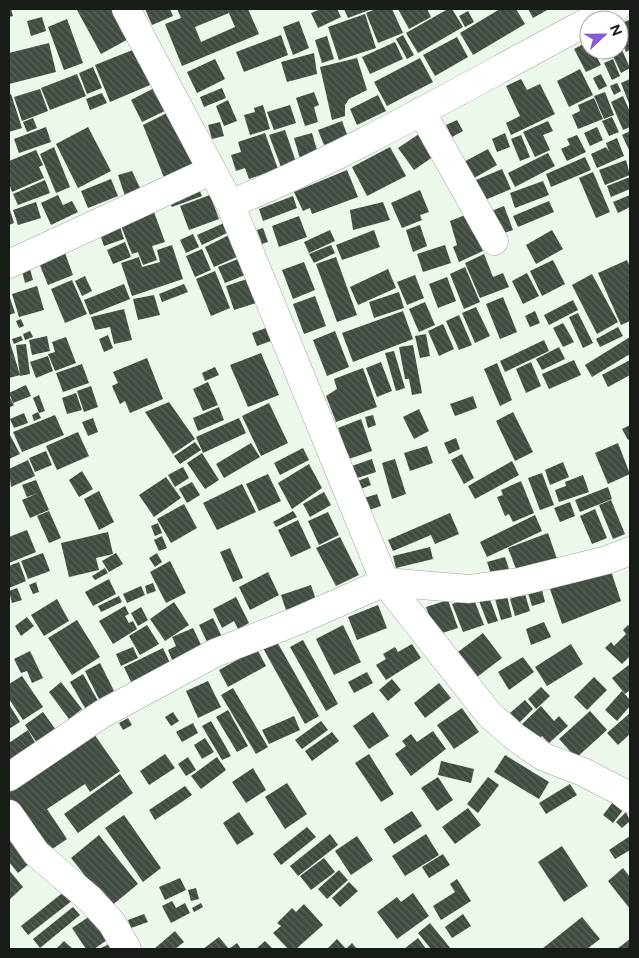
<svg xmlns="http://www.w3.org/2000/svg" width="639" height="958" font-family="Figtree,sans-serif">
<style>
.building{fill:url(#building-back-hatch);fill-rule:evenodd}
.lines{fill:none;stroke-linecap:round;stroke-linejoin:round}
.minor-casing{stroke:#9ba79b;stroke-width:29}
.minor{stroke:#fff;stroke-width:28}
</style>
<defs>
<pattern id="building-back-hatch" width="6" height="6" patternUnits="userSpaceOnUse" patternTransform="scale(1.25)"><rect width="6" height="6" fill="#414b41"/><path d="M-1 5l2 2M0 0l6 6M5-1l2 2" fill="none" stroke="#596159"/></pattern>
</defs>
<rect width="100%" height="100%" fill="#ebf8eb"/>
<g class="building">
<polygon points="9,9 11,9 13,16 9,17"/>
<polygon points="116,9 132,37 101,54 77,10"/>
<polygon points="145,9 170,9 173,16 152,25"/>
<path d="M 177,9 L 248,9 L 259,34 L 182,66 L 165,24 L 181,18 ZM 229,13 L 235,27 L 201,42 L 195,27 Z"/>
<polygon points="321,9 337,9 341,17 318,28 311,13"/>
<polygon points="344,9 372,9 348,18"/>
<polygon points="376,9 392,9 403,33 378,43 366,13"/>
<polygon points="398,9 427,9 431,17 409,29"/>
<polygon points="448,9 452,9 463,27 418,53 406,33"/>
<polygon points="500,9 516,9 525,24 473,55 460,33"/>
<polygon points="528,9 549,9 533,18"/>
<polygon points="468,11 474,22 465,27 459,16"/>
<polygon points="365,14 376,48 339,60 328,27"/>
<polygon points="42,17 46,31 31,36 27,21"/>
<polygon points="67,19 83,63 64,70 48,27"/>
<polygon points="629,20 630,50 626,52 619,36 619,24"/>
<polygon points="299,21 309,48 293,55 283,27"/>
<polygon points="281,35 288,55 244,72 236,52"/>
<polygon points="403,35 414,55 407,59 396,39"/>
<polygon points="327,36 334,59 322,63 315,40"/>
<polygon points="457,37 468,57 435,76 423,55"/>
<polygon points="589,41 589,50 593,50 601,65 586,72 574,49"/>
<polygon points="395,42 403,59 370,74 362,57"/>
<polygon points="49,43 56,72 9,84 9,53"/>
<polygon points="619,43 630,68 621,73 612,54 605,58 602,50 619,50"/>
<polygon points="135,49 150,85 110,102 95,65"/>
<polygon points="314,53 317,74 287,82 281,62"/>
<polygon points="357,58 367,90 349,99 345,105 345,116 332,120 320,67"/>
<polygon points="420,58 433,82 387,106 374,82"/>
<polygon points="215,59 225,79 197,93 187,72"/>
<polygon points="613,59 620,76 612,80 604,63"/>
<polygon points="93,67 102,88 87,94 79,73"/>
<polygon points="580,69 593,95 569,107 557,81"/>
<polygon points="77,74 86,96 50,110 41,88"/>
<polygon points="601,74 607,86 599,90 593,78"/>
<polygon points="521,79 527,90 540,84 555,114 511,135 506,123 520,116 506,86"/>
<polygon points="630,79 630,106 621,83"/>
<polygon points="617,83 621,91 614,95 610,86"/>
<polygon points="162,84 173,107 142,122 131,100"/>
<polygon points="222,88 226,98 204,107 200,97"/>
<polygon points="40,89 48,111 22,121 14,97"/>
<polygon points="314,92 319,105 314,107 318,122 305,126 296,98"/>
<polygon points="605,92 614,115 604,119 594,96"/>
<polygon points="102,93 107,103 90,110 86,99"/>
<polygon points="11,94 22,128 9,132 9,95"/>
<polygon points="378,95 386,111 357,125 350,109"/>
<polygon points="623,96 630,112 630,127 623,130 611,102"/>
<polygon points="594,98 603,119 578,129 572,115 580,111 578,105"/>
<polygon points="228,100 237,121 224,126 216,106"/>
<polygon points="263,105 270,129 250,135 244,115 255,112 254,108"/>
<polygon points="290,105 296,123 274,130 267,112"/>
<polygon points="173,110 196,166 167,185 143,125"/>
<polygon points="612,117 619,132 609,136 602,121"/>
<polygon points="33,118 37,128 27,132 23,122"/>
<polygon points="457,120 463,131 452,137 446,125"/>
<polygon points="342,121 348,137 324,145 318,130"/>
<polygon points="548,121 553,131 543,135 550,150 535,157 523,132"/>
<polygon points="220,122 224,136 212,139 208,125"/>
<polygon points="46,127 51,142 19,153 14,139"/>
<polygon points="88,127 111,171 78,188 56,144"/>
<polygon points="597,127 603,140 590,146 584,133"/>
<polygon points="285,130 296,162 281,167 269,135"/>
<polygon points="630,131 630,152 622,135"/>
<polygon points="422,132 437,154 414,170 398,148"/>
<polygon points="265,133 278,169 249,179 245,168 236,171 231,155 241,152 238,142"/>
<polygon points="312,133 319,157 301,162 294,138"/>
<polygon points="505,133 510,147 497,152 492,139"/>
<polygon points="521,135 530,157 520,161 511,139"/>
<polygon points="577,135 586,152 567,161 561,149 570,145 567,139"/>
<polygon points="617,138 624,156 597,168 591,154 606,147 609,151 606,143"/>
<polygon points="54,147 70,187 56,193 40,154"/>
<polygon points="390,147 406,176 367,196 352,167"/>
<polygon points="488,149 497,165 469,181 460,164"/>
<polygon points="36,150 43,165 39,167 44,178 12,192 9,183 9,161"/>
<polygon points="548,153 555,166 515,187 508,173"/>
<polygon points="585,157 591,170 551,187 546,174"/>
<polygon points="626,160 630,175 605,185 599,170"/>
<polygon points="502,169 511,189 485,200 476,180"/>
<polygon points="347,170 358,197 312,214 310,208 303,211 294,192"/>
<polygon points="132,171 141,190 125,196 118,175"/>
<polygon points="593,172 610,212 596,218 579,178"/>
<polygon points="630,177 630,189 611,197 607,186"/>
<polygon points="111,179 118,196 88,208 81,191"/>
<polygon points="45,180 50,193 18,205 13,194"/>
<polygon points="543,181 549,195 515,208 510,193"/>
<polygon points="199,189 202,196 172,207 169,200"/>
<polygon points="420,190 429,212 420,215 422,220 402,228 391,203"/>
<polygon points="58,195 63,205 72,201 78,212 51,225 41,203"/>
<polygon points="210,195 219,219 189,230 180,206"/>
<polygon points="630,195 630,207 618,213 613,202"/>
<polygon points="293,196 297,208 263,221 259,209"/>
<polygon points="549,201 554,212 518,227 513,216"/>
<polygon points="36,202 41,218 18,225 13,210"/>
<polygon points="383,202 390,220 353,230 350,210"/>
<polygon points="504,206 513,230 498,235 489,212"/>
<polygon points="9,207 14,223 9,225"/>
<polygon points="154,212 165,242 152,246 157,260 143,265 138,252 132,254 118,218 139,218"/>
<polygon points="468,214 483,251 459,262 453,247 457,245 450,221"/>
<polygon points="299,216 307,237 279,247 272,226"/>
<polygon points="224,223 229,232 202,245 197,235"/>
<polygon points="119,224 124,239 104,246 99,231"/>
<polygon points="420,225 427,246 413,252 406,230"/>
<polygon points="263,228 268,242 262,244 257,230"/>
<polygon points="330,230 335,241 309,253 304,242"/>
<polygon points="374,230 380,247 342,260 336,245"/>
<polygon points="552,230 563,249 536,264 526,245"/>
<polygon points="193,234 199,247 186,253 180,240"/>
<polygon points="229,235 239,256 214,267 205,247"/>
<polygon points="125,242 131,257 113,264 107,250"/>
<polygon points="172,245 183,279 132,296 121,263 139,257 142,267 160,262 157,250"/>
<polygon points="331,245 335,253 314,263 309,254"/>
<polygon points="445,245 451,263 423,272 417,254"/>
<polygon points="202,249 211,270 195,277 186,256"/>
<polygon points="65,253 73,275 48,285 39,263"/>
<polygon points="484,254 493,277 503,273 509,287 480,298 465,263"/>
<polygon points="243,257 250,273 225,283 218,267"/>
<polygon points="336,257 357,315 337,322 316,264"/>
<polygon points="553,260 565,284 542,296 530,271"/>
<polygon points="627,260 630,267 630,321 621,325 598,273"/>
<polygon points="304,262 315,290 293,299 282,270"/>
<polygon points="465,267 480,302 464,309 450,274"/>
<polygon points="30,269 33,280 25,283 22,271"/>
<polygon points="388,269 396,288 358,305 350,287"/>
<polygon points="215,271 230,308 211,316 196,279"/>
<polygon points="527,273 539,296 523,304 512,281"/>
<polygon points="592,274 618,322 597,334 572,285"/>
<polygon points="415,275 424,298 407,305 397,282"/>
<polygon points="85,276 92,291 82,296 75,281"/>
<polygon points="447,277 456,301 438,308 429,284"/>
<polygon points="250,278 259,302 234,310 226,286"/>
<polygon points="72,280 87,314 65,323 51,289"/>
<polygon points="124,284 130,299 90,315 84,300"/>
<polygon points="184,284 188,292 162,302 159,294"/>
<polygon points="37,286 44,310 19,317 12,294"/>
<polygon points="399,292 404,308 374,318 369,302"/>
<polygon points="9,295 15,313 9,315"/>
<polygon points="154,295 160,315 138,320 133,299"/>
<polygon points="315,296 326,326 304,334 293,304"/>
<polygon points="503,297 517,332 500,339 486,304"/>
<polygon points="573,300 578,310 549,325 544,315"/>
<polygon points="425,302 435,325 419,332 409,309"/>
<polygon points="476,307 490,336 475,343 462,313"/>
<polygon points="124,309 132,340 114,344 110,327 95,330 91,317"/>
<polygon points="403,311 413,339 353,362 342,333"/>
<polygon points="535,311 540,323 530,327 525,316"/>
<polygon points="578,313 593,343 583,348 569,317"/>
<polygon points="459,315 472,345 459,350 446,321"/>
<polygon points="21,319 24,326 19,328 16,321"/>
<polygon points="563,323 574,342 563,347 553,328"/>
<polygon points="443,324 454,349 439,356 428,331"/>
<polygon points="618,327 623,336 600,347 596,339"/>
<polygon points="266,328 271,341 257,346 252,333"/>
<polygon points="30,331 33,337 25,340 23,334"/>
<polygon points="335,331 349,367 327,376 313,340"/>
<polygon points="426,334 430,356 420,358 415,336"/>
<polygon points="108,335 113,348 104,352 99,339"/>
<polygon points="21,336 23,340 14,344 12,339"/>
<polygon points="47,336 50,351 32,355 29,340"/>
<polygon points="66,337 76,363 55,371 48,354 55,352 52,342"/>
<polygon points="630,337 630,354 592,377 585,365"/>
<polygon points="9,339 20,375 9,378"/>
<polygon points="544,340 549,351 505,372 500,361"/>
<polygon points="26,344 30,374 20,376 16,345"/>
<polygon points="413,345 422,393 412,395 409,379 405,379 399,347"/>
<polygon points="559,347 565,359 542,370 536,359"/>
<polygon points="394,351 405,388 396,391 385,353"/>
<polygon points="261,353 279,395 248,407 230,365"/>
<polygon points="48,356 53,371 36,378 30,362"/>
<polygon points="147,358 163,399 130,413 125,401 120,404 112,386 118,383 113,372"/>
<polygon points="574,360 581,375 549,389 542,374"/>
<polygon points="630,360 630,375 608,387 602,375"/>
<polygon points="381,362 392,391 377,397 366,368"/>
<polygon points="531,362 541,386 526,393 516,369"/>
<polygon points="497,363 512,400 500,406 484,369"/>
<polygon points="82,364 89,383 63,392 56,373"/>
<polygon points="215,367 219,375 205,381 202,373"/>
<polygon points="363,368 377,407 336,422 326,396 337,389 334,379"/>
<polygon points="208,382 218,405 203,411 193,389"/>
<polygon points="26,385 31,396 13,403 9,393"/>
<polygon points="91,386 98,407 84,412 77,391"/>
<polygon points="76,393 82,410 67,414 62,398"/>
<polygon points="39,395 45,411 39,413 33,398"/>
<polygon points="9,396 14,405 9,408"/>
<polygon points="473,396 477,408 455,416 450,404"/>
<polygon points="169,402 195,439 173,454 145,412"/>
<polygon points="269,403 288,443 261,456 242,416"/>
<polygon points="219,407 224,420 198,431 193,418"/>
<polygon points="419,409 429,431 414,439 403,417"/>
<polygon points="38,412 41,418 34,421 32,415"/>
<polygon points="513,412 533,452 515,461 496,421"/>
<polygon points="24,413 28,423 14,428 10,419"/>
<polygon points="55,415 64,435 22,452 13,432"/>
<polygon points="373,415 376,425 368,428 365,417"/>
<polygon points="93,418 98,432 88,436 82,422"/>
<polygon points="239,418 246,433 203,453 196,437"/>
<polygon points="361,419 372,451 349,459 338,428"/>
<polygon points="630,425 630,439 628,440 622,429"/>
<polygon points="78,432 89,456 57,470 46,446"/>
<polygon points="9,433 20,454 9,459"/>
<polygon points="456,438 460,449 449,454 444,443"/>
<polygon points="195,442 201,450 180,464 174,456"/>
<polygon points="251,443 260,457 224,478 216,464"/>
<polygon points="618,443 630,474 608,484 595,453"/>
<polygon points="427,446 433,463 410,471 404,453"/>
<polygon points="303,448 309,460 280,475 274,463"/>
<polygon points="46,451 52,465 35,472 29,458"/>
<polygon points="202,453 219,480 205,489 187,463"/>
<polygon points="462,454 474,478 464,484 451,460"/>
<polygon points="372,459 376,472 354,479 349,467"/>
<polygon points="395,459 406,494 392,499 382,463"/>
<polygon points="28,460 35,476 11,487 9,469"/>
<polygon points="512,461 519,475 475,499 468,486"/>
<polygon points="563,462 569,477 550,485 545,470"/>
<polygon points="309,464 322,488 292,509 278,483"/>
<polygon points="183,467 189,478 175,487 168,475"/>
<polygon points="82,471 93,489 79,497 69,480"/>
<polygon points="542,473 554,505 540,510 528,478"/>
<polygon points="268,474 281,501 259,511 246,484"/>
<polygon points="583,475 589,492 559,502 555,490 566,486 565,482"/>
<polygon points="166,477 181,498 154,517 139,495"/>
<polygon points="368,477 371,485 358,490 355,482"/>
<polygon points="36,480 49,510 30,518 22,500 38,493 27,497 22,485"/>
<polygon points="521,481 534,513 513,522 509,514 505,516 497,497 503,495 501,490"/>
<polygon points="192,482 200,495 187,503 179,489"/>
<polygon points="242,484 256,512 217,530 203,503"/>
<polygon points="608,487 612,499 580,512 575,500"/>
<polygon points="99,491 114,522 99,530 84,499"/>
<polygon points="324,492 331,505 310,517 303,504"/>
<polygon points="377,494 381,506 369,510 364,498"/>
<polygon points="611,500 625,534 613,539 599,505"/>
<polygon points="570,502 575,516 560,522 554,508"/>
<polygon points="184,504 197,528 171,543 157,519"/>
<polygon points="595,509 607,538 592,544 580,516"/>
<polygon points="49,511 61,538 49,543 37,516"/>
<polygon points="293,511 297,517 276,527 273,522"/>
<polygon points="328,512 339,535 319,545 308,521"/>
<polygon points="450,513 459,534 435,544 431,535 393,551 388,540"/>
<polygon points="535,515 542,531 487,557 480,542"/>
<polygon points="298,520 311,548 291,557 278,530"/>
<polygon points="158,523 162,533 155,536 151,526"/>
<polygon points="27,530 36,552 9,563 9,537"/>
<polygon points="108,532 113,554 96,558 99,570 69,577 61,543"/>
<polygon points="548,533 557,559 518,574 508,548"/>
<polygon points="162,536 167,548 159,551 154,540"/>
<polygon points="340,537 359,575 336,586 316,548"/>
<polygon points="430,547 433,559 396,568 393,556"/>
<polygon points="230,548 243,578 233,582 220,552"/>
<polygon points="43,553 50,571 28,579 21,561"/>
<polygon points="116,553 123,564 109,572 102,561"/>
<polygon points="157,553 162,562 155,567 149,558"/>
<polygon points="505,557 510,572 492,577 487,562"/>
<polygon points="170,561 186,593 166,603 150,572"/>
<polygon points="19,562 26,581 9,588 9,566"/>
<polygon points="105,568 108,573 95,580 92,576"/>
<polygon points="610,568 621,601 562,624 550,589"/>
<polygon points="268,572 279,595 250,610 239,587"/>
<polygon points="109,579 116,594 93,606 85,592"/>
<polygon points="36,582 39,592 33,594 29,585"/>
<polygon points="153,583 156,591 147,594 145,586"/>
<polygon points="311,585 316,600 286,610 281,595"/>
<polygon points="141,586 145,595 127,603 123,594"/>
<polygon points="541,586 545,602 532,606 527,590"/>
<polygon points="17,588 22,600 12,603 9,591"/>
<polygon points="525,594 530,611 515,616 510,599"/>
<polygon points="119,596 122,602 101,612 98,606"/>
<polygon points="507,596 512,617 501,620 495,599"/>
<polygon points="236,597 249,623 238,629 234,621 222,628 213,609"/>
<polygon points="473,597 484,625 463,632 452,604"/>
<polygon points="489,597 498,621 488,624 479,601"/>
<polygon points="57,599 69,621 44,636 31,615"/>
<polygon points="448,600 458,628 436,635 426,607"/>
<polygon points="174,602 189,625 165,641 150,619"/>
<polygon points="378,605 387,628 357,640 348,617"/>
<polygon points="125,606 129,614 125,616 129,623 133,621 137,629 113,644 99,621"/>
<polygon points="141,607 148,620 138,626 131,613"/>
<polygon points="27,617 34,626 21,636 15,626"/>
<polygon points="213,618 223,639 209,646 199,625"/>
<polygon points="77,620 100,657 72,675 48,638"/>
<polygon points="544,622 551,637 531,645 526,629"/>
<polygon points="147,625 159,644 140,655 129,636"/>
<polygon points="343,625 361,662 334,675 316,639"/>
<polygon points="628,625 630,627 630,656 622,664 605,648 611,642 614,646 626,634 623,630"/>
<polygon points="193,628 204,651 174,665 168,650 176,646 172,637"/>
<polygon points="483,633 502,658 477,677 458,652"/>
<polygon points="276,640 319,716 305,724 263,648"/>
<polygon points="303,640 338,704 326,711 290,647"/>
<polygon points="412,644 421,658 386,680 376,665 386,659 383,654 395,647 398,652"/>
<polygon points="571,644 583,664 547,686 535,667"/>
<polygon points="133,647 138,658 121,666 116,654"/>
<polygon points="163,648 170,663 131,682 124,667"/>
<polygon points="257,649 266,666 228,687 219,670"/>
<polygon points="30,651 43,678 32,683 27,671 21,673 14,659"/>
<polygon points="523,657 534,672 509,690 498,672"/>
<polygon points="100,663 114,691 99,699 85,671"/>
<polygon points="630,664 630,690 625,694 612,678"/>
<polygon points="367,672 373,683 354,693 348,682"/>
<polygon points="83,674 98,701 85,708 70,682"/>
<polygon points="22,676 43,707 23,720 9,699 9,684"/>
<polygon points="594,677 607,690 587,710 574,697"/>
<polygon points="392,679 401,690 388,701 379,690"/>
<polygon points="208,681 221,707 198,718 186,691"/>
<polygon points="61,682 82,709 69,719 49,692"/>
<polygon points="439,683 451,698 425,718 414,703"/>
<polygon points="541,687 550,696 536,709 528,699"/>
<polygon points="233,688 268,747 256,754 221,695"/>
<polygon points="622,691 630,700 630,706 617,721 605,710"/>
<polygon points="525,700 533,709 519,723 510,713"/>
<polygon points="9,704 20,722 9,729"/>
<polygon points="541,706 554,721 559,716 568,726 549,743 542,736 535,743 520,726"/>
<polygon points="462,708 479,732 454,749 437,725"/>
<polygon points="228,710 248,746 237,752 216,717"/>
<polygon points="590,711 607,730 576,758 559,739"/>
<polygon points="43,712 56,730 37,743 25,725"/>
<polygon points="173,712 179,721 171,726 165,717"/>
<polygon points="373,712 389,736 369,749 353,726"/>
<polygon points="630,713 630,734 618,745 607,733"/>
<polygon points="294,716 300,730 269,744 262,730"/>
<polygon points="128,718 132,725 123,730 119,723"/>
<polygon points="211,721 231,756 222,760 202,726"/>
<polygon points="321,721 328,730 302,749 295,740"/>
<polygon points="193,723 198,733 182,742 176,732"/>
<polygon points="28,730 37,746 9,764 9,743"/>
<polygon points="433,731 446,749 411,776 395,754 406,746 402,741 411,734 417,742"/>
<polygon points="332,732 339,741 312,761 305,751"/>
<polygon points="94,734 120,771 90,792 85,784 47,809 67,839 45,854 9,800 9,792"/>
<polygon points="205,738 214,752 202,759 194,745"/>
<polygon points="165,754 175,768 149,785 140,771"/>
<polygon points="369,754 394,794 381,802 355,763"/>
<polygon points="505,755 549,782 539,799 494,772"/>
<polygon points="188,757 196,770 186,776 178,764"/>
<polygon points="217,757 226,770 201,789 191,776"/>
<polygon points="441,761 474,769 471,783 438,775"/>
<polygon points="253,768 266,790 246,803 232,782"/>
<polygon points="120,774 133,793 78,833 64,814"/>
<polygon points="438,777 453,800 437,811 421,788"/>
<polygon points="488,777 499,785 478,813 467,804"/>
<polygon points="287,783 307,814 285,829 265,797"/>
<polygon points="570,784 577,795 546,814 539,803"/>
<polygon points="185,786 192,795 155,820 149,810"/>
<polygon points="617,797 627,805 613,823 603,815"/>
<polygon points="468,808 481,825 455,844 442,827"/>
<polygon points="412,811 422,826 394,844 384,829"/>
<polygon points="239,812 254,834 237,845 223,823"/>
<polygon points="626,812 630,821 622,828 616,822"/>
<polygon points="124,815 161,868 143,882 105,828"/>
<polygon points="307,827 316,837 281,865 273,854"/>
<polygon points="330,834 338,845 298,876 290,866"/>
<polygon points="426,834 439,855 405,876 392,856"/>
<polygon points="99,835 138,884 110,907 71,858"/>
<polygon points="357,836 373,860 351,875 335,851"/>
<polygon points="630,836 630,850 615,859 609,850"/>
<polygon points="11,841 30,863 18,873 9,862 9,843"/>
<polygon points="562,846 588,886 564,902 538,862"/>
<polygon points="443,854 450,865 429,878 422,867"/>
<polygon points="324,858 335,872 311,890 300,876"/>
<polygon points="623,868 630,877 630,909 608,881"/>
<polygon points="9,870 23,887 9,900"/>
<polygon points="339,870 348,880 327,899 318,889"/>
<polygon points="180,878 186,890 165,900 159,887"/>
<polygon points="457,879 471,901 441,920 433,906 455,892 450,884"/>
<polygon points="349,882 358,891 340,907 332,898"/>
<polygon points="196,888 199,899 191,901 188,890"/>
<polygon points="65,891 73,900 28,935 21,926"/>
<polygon points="413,893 429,916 397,939 377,912 397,897 401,902"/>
<polygon points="172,901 176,908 185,903 190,913 171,923 162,906"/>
<polygon points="201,903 203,907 194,912 192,908"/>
<polygon points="304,904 323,925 296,949 288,949 273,933 281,926 277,923 292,908 296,912"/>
<polygon points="73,907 80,915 40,948 33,939"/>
<polygon points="93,914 110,938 94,949 86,949 72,928"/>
<polygon points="144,914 148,922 131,928 128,920"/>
<polygon points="463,914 471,926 452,938 445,927"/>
<polygon points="582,917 600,939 587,949 542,949"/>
<polygon points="430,923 451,949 431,949 418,933"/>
<polygon points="175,931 184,942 175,949 154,949"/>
<polygon points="219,937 229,949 237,943 241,949 203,949"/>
<polygon points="418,938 426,949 404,949"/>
<polygon points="337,939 346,949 352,943 357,949 327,949"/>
<polygon points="630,939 630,949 617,949"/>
<polygon points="64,941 73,949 56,949"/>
<polygon points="115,941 120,949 99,949"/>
<polygon points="265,941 273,949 256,949"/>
</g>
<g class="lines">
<g class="minor-casing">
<g id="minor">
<polyline points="126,9 230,204 385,582 489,714 515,737 544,757 583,772 620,791 630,799"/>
<polyline points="591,20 616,9"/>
<polyline points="421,111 494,241"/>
<path d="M 230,204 C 354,153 470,84 589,21"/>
<polyline points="9,264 210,171"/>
<polyline points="9,777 102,714 215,653 297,621 385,582 469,589 519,582 607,560 630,551"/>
<polyline points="9,814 36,853 90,899 112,923 127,949"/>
</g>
</g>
<use href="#minor" class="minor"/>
</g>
<rect width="639" height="958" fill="none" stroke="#171c17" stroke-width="20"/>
<g transform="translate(604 35) rotate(68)"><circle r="24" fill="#ffffff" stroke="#a2a4a2"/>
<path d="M0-4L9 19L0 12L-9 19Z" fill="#845bd5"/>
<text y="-8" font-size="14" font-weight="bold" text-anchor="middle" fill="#171c17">N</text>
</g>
</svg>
